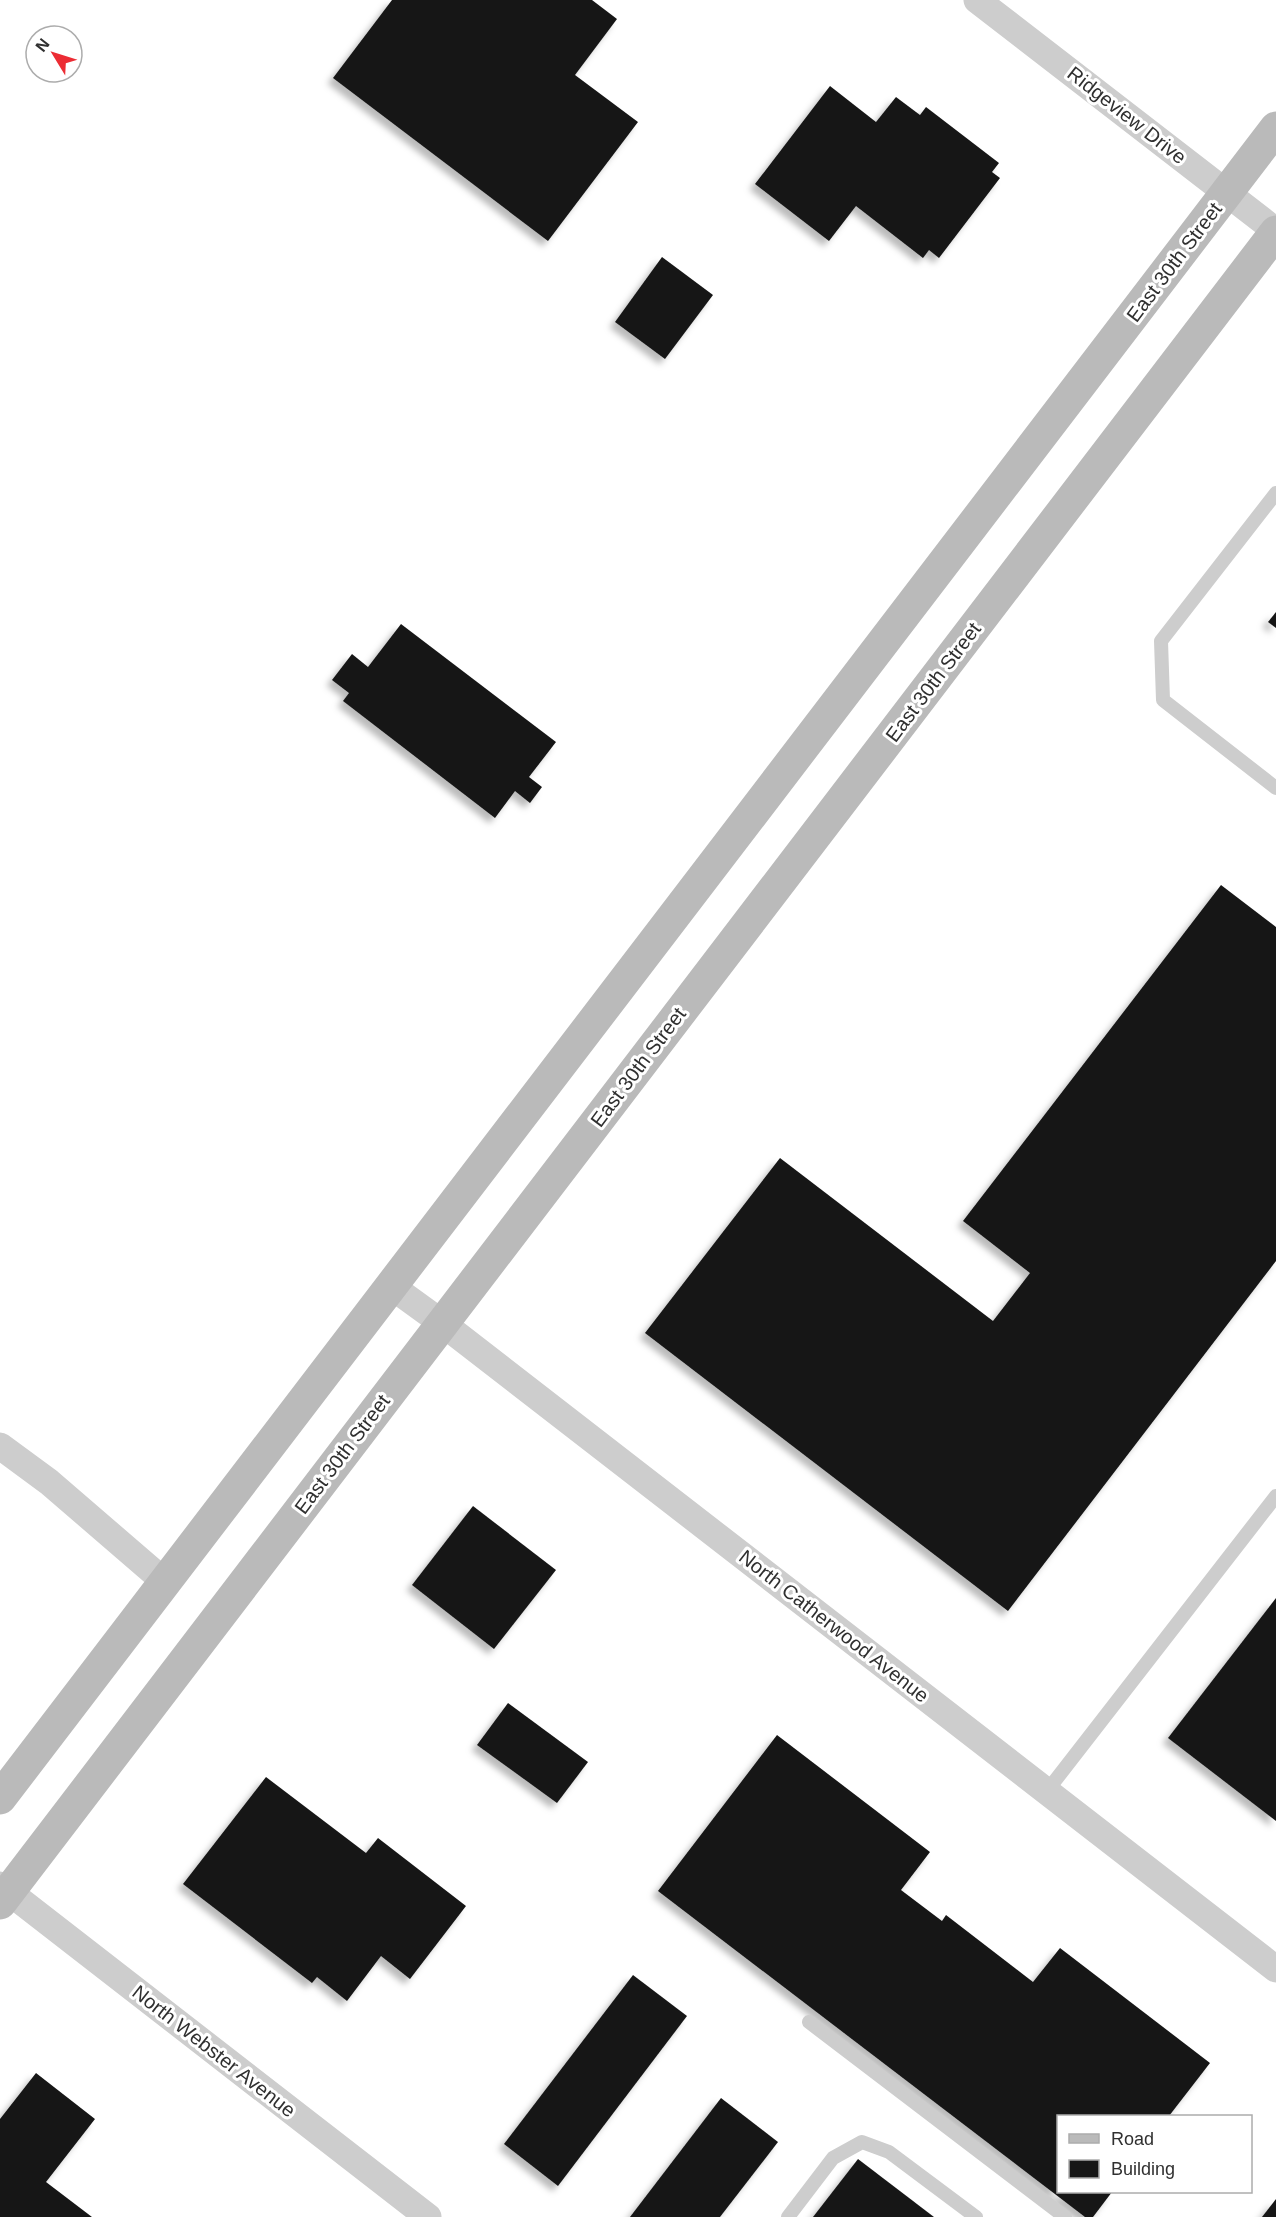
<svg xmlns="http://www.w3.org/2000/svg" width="1276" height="2217" font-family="Helvetica,sans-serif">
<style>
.building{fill:#171717;filter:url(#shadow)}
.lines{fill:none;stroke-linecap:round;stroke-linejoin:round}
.lane{stroke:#cdcdcd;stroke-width:14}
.street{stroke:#cdcdcd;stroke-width:27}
.secondary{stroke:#bababa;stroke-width:33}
.labels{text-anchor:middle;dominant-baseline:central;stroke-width:6;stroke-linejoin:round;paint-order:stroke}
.street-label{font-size:20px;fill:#303030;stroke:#fff}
</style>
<defs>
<filter id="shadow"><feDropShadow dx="-5.5" dy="5.5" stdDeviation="3" flood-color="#0004"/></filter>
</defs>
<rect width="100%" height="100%" fill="#fff"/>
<g class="building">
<polygon points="392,0 592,0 617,19 575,75 638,122 548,241 333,78"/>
<polygon points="830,86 876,122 896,97 920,115 926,107 999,163 992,172 1000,178 939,258 929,250 923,258 856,206 829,241 755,184"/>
<polygon points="662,257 713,295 665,359 615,322"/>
<polygon points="1276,612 1276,628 1268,622"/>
<polygon points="401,624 556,742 529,777 542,787 530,803 515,791 495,818 343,701 349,693 332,680 352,654 368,667"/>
<polygon points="1221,885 1276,927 1276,1261 1008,1611 645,1333 780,1158 993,1321 1030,1273 963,1221"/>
<polygon points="473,1506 556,1570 494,1649 412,1585"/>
<polygon points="1276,1598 1276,1821 1168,1738"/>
<polygon points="508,1703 588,1762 557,1803 477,1745"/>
<polygon points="777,1735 930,1852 901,1890 942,1921 946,1915 1033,1982 1060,1948 1210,2063 1169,2116 1058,2116 1058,2192 1112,2192 1093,2217 1085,2217 658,1891"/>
<polygon points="266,1777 366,1853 378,1838 466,1906 410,1979 381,1956 347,2001 317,1977 312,1983 183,1884"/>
<polygon points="633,1975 687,2016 558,2186 504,2144"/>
<polygon points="36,2073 95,2119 46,2182 92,2217 0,2217 0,2119"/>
<polygon points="721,2098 778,2142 720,2217 630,2217"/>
<polygon points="858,2159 934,2217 813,2217"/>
<polygon points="1276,2199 1276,2217 1262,2217"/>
</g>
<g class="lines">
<g class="lane">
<polyline points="1276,493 1161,641 1163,700 1276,788"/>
<polyline points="1047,1791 1276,1496"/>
<polyline points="809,2022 1065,2217"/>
<polyline points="788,2217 833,2158 862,2142 889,2152 976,2217"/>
</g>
<g class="street">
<polyline points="977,0 1276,231"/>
<polyline points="391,1286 442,1323 1276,1969"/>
<polyline points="0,1446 49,1482 165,1582"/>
<polyline points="0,1885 428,2217"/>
</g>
<g class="secondary">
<polyline points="0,1798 1276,128"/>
<polyline points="0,1903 1276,232"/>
</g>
</g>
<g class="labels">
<g class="street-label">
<text transform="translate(1127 115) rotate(38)">Ridgeview Drive</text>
<text transform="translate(1174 262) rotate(-53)">East 30th Street</text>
<text transform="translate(933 682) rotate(-53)">East 30th Street</text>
<text transform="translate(638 1067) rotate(-53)">East 30th Street</text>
<text transform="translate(342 1454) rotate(-53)">East 30th Street</text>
<text transform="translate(834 1626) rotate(38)">North Catherwood Avenue</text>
<text transform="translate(214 2051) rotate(38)">North Webster Avenue</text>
</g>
</g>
<rect x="1057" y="2115" width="195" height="78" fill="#ffffff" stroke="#acacac" stroke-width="1.5"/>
<rect x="1069" y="2134" width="30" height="9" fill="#bababa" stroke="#acacac" stroke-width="1.5"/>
<text x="1111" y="2145" font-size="18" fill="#303030">Road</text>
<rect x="1069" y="2160" width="30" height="18" fill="#171717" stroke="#acacac" stroke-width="1.5"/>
<text x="1111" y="2175" font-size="18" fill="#303030">Building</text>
<g transform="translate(54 54) rotate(308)"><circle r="28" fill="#ffffff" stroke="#acacac" stroke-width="1.5"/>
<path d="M0-4.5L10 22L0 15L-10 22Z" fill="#ec2c34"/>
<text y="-9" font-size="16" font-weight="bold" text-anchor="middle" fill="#303030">N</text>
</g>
</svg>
